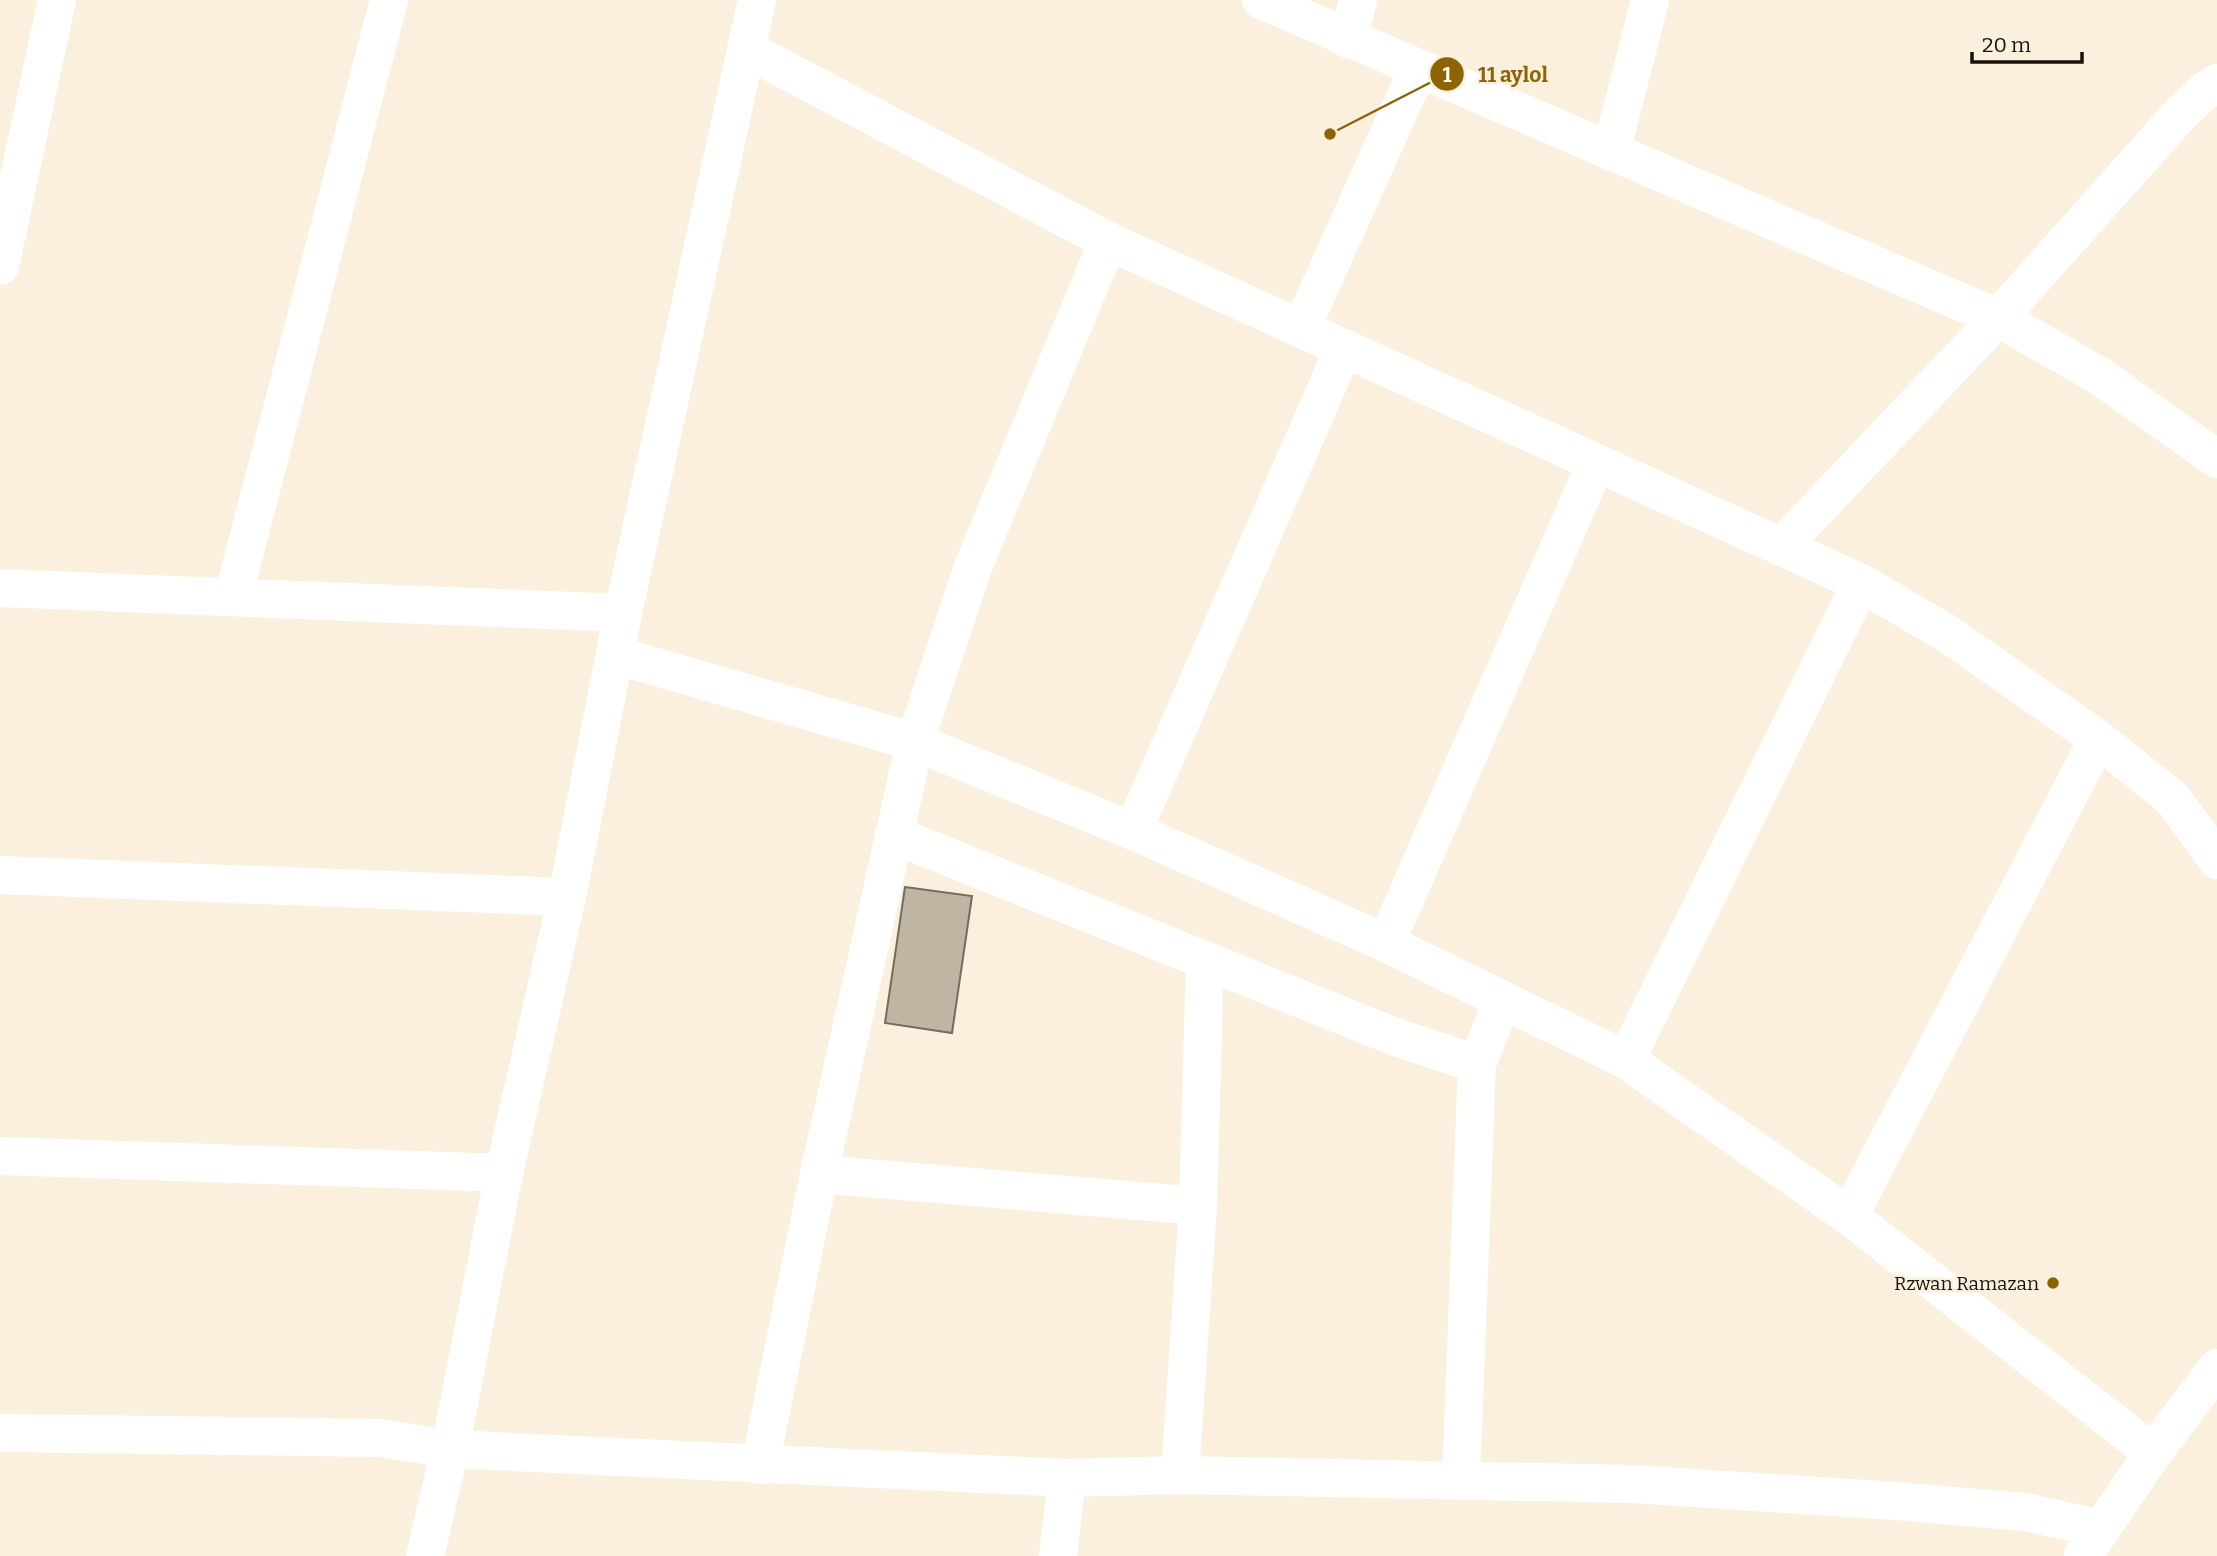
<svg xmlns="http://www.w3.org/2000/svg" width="2217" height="1556" font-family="Bitter,serif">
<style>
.building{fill:#bfb5a3;stroke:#766c5c;stroke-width:2}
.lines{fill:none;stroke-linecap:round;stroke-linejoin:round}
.minor{stroke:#fff;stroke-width:38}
.poi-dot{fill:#8c6406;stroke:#fbf0de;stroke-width:2.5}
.labels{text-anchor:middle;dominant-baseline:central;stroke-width:5;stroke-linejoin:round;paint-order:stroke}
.poi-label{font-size:19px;fill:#17130d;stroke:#fbf0de;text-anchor:end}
.leader{fill:none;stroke:#8c6406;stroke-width:2.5}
.callout-dot{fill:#8c6406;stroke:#fbf0de;stroke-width:2.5}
.mark-label{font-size:21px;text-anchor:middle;font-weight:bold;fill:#fff}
.callout-label{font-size:21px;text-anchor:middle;font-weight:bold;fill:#8c6406;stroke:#fbf0de;stroke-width:5;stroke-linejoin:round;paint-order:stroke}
</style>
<rect width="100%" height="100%" fill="#fbf0de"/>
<polygon class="building" points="905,887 972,896 952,1033 885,1023"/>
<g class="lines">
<g class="minor">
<polyline points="1261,0 1998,318 2098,375 2217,459"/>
<polyline points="1348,39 1358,0"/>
<polyline points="746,49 1108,241 1861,583 1948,634 2098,739 2173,799 2217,860"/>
<polyline points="1611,152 1650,0"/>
<polyline points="0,266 57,0"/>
<polyline points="1301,329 1418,69"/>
<polyline points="1781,547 1998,318 2182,112 2206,90 2217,83"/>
<polyline points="0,588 623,613"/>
<polyline points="233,597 389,0"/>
<polyline points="615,655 915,742 1133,831 1386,943 1626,1060 1849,1216 2153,1453"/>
<polyline points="1133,831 1344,348"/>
<polyline points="894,835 1393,1036 1477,1064"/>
<polyline points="0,875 567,897"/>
<polyline points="1386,943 1596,463"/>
<polyline points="1626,1060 1861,583"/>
<polyline points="0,1156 504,1173"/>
<polyline points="819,1174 1198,1206"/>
<polyline points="1849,1216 2098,739"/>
<polyline points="0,1433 381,1438 450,1449 1067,1478 1180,1475 1632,1484 1896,1501 2025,1512 2101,1529"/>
<polyline points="760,1465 819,1174 915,742 973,567 1108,241"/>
<polyline points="1180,1475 1198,1206 1205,960"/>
<polyline points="1461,1481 1477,1064 1503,1000"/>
<polyline points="425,1556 450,1449 504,1173 567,897 623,613 757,0"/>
<polyline points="1058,1556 1067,1478"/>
<polyline points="2083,1556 2153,1453 2217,1368"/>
</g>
</g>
<circle class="poi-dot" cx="2053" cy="1283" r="7"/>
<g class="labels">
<g class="poi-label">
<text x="2039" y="1283">Rzwan Ramazan</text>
</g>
</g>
<path class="leader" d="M1330 134L1447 74"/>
<g class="callout-dot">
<circle cx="1330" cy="134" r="7"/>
<circle cx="1447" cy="74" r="18"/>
</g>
<g class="mark-label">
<text x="1447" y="82">1</text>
</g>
<g class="callout-label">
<text x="1513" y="82">11 aylol</text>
</g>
<path d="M1972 52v10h110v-10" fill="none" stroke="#17130d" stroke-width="3.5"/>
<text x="1982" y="52" font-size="21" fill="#17130d" stroke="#fbf0de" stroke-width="5" paint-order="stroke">20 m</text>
</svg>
